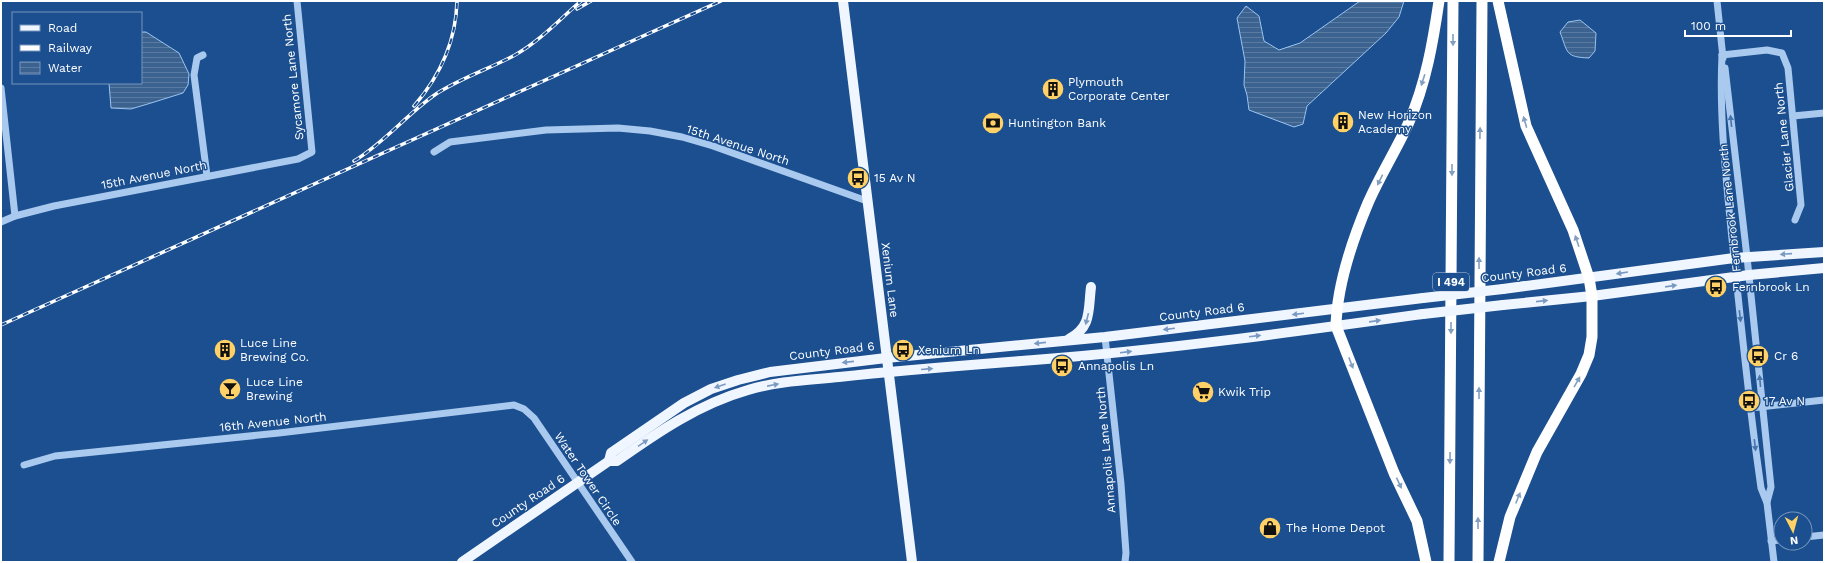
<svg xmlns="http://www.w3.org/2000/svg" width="1825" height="563" font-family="'Work Sans',sans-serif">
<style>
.water{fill:url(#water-rules);stroke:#9cc4f0}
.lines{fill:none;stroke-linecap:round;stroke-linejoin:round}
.minor{stroke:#a9c9ee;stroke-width:7}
.major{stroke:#f0f6ff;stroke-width:10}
.highway{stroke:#fff;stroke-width:11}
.rail-casing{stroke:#fff;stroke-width:3.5}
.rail{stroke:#1b4f8f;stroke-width:2;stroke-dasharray:6;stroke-linecap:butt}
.major-bridge{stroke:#f0f6ff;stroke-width:10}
.oneway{fill:#829ec1}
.oneway2{fill:#4674ac}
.oneway3{fill:#7b9ac1}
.labels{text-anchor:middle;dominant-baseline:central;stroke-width:3;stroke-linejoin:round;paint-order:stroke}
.shield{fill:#1b4f8f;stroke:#bbcadd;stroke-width:1}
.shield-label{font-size:11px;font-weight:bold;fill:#fff}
.street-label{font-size:12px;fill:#fff;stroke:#1b4f8f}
.poi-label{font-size:12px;fill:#fff;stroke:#1b4f8f;text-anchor:start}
</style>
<defs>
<pattern id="water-rules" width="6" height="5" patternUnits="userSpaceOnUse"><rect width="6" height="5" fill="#3c6290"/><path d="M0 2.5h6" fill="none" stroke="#597aa1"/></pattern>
</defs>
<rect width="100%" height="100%" fill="#1b4f8f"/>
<g class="water">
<polygon points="1360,1 1404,1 1399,17 1386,33 1307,106 1303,124 1294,127 1249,110 1247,95 1244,85 1245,61 1237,18 1246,6 1259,16 1264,41 1279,50 1300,43"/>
<path d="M 1580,20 L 1596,33 L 1595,51 L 1589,58 C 1565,57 1568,53 1560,32 L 1568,22 Z"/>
<polygon points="141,32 146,32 179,53 189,74 188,85 183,93 151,103 131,109 111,108 109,83 141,83"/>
</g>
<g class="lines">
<g class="minor">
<polyline points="1717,1 1723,58"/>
<polyline points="203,55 197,58 194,75 207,176"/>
<path d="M 1722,55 C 1719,116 1726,178 1732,239 C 1740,313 1747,386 1757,459 L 1761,488 L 1767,503 L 1774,562"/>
<polyline points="1722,55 1767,50 1782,53 1788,68 1801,205 1795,220"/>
<polyline points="1725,68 1747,257 1771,487 1767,502"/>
<polyline points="1,88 15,216"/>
<polyline points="1793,116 1824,113"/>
<polyline points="434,152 450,142 546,130 618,128 650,131 682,137 713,146 867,201"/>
<polyline points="1,222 15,216 54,206 298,159 312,152 297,1"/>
<polyline points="1105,337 1121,484 1126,553 1125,562"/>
<polyline points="1751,408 1824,400"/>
<polyline points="24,465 55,456 279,433 514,405 524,409 534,418 632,562"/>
<polyline points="1805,537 1824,535"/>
<polyline points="1771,541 1781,540"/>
</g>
<g class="major">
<polyline points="843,1 912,562"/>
<polyline points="1503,289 1734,258 1824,252"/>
<polyline points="1503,305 1592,296 1749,275 1824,268"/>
<path d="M 1069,339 C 1092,327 1088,310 1091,287"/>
<polyline points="609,461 611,453 684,403 711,389 738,380 770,372 886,358 1105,337 1423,298"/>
<path d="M 462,562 L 609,461 L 617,461 C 658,432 699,404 748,390 C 777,381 809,380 839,377 C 903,370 969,365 1034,360 C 1164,350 1293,332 1423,314"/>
</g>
<g class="highway">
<polyline points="1498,1 1526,126 1573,230 1589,278 1592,296 1592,337 1589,355 1581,374 1537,452 1510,517 1499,562"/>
<path d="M 1426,562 L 1417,521 L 1394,473 L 1336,326 C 1337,285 1352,241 1368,203 C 1380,175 1397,149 1409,122 C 1426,83 1433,42 1439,1"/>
<polyline points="1449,562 1453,1"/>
<polyline points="1478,562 1482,1"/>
</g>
<g class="rail-casing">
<g id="rail">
<polyline points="577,9 591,1"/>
<path d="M 414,106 C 440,76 456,42 457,1"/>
<path d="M 354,161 C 384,143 407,114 436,94 C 461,78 489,69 515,55 C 540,41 559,20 581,1"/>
<polyline points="1,325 721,1"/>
</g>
</g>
<use href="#rail" class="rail"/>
<g class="major-bridge">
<polyline points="1423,298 1503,289"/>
<polyline points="1423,314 1503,305"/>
</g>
</g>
<defs><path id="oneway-solid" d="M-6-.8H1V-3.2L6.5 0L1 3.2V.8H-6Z"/></defs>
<g class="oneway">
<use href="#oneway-solid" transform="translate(1453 40) rotate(90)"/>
<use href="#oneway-solid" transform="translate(1423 80) rotate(108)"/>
<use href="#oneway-solid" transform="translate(1525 122) rotate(-106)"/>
<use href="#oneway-solid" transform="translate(1480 133) rotate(-89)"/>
<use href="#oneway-solid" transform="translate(1452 170) rotate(90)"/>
<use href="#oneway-solid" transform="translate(1380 180) rotate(116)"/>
<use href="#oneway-solid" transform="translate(1577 241) rotate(-109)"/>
<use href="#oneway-solid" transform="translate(1479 263) rotate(-90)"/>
<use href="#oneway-solid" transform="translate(1451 328) rotate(90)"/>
<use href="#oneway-solid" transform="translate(1351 363) rotate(69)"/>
<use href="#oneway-solid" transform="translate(1577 382) rotate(-60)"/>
<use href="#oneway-solid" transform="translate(1479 393) rotate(-90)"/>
<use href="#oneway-solid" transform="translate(1450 458) rotate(91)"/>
<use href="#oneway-solid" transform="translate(1399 483) rotate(65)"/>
<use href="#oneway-solid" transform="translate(1518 498) rotate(-68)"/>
<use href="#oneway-solid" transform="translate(1478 523) rotate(-90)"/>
</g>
<g class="oneway2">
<use href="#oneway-solid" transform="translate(1731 121) rotate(-96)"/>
<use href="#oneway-solid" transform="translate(1740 316) rotate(83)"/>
<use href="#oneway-solid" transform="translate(1760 381) rotate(-95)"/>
<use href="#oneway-solid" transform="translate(1755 445) rotate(83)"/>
</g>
<g class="oneway3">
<use href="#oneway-solid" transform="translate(1786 254) rotate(176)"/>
<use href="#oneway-solid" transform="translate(1622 273) rotate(171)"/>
<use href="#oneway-solid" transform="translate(1671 286) rotate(-8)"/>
<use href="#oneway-solid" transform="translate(1542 301) rotate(-6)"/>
<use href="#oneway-solid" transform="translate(1298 314) rotate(173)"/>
<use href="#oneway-solid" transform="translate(1087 319) rotate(104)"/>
<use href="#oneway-solid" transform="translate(1375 321) rotate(-8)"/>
<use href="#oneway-solid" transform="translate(1169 329) rotate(173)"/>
<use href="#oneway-solid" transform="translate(1255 336) rotate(-7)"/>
<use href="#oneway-solid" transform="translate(1040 343) rotate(174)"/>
<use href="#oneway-solid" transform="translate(1126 352) rotate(-7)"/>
<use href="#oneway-solid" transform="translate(848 362) rotate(174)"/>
<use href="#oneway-solid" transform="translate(927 369) rotate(-5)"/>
<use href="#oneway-solid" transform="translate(773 385) rotate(-11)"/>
<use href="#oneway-solid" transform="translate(720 386) rotate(161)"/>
<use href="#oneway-solid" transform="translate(643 443) rotate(-34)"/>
</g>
<defs>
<g id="building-disc" transform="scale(1.15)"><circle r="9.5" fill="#ffd166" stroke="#1b4f8f"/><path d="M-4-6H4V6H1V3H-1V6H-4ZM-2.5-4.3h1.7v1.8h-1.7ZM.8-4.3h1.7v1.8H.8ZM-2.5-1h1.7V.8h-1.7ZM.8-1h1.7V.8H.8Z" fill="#111"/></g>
<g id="bank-disc" transform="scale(1.15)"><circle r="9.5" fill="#ffd166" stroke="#1b4f8f"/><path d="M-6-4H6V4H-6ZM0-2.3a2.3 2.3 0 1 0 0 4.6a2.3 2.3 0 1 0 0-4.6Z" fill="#111"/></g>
<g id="bus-disc" transform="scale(1.15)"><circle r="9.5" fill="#ffd166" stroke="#1b4f8f"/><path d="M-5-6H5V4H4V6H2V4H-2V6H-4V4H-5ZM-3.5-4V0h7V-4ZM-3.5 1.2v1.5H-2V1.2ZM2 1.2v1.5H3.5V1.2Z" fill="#111"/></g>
<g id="bar-disc" transform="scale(1.15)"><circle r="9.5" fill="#ffd166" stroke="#1b4f8f"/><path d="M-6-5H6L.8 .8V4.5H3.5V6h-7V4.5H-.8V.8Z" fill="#111"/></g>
<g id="supermarket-disc" transform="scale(1.15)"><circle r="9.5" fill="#ffd166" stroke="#1b4f8f"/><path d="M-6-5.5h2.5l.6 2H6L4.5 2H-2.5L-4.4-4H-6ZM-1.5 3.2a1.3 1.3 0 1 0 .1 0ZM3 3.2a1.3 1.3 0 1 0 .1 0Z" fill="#111"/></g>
<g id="shop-disc" transform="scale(1.15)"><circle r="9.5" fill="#ffd166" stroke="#1b4f8f"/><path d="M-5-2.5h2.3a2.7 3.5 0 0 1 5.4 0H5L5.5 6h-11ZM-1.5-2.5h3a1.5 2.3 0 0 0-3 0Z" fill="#111"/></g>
</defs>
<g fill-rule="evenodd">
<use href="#building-disc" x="1053" y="89"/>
<use href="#building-disc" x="1343" y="122"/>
<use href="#bank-disc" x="993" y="123"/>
<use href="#bus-disc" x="858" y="178"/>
<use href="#bus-disc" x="1716" y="287"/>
<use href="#building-disc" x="225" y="350"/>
<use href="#bus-disc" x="903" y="350"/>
<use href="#bus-disc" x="1758" y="356"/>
<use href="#bus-disc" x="1062" y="366"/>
<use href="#bar-disc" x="230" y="389"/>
<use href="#supermarket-disc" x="1203" y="392"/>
<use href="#bus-disc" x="1749" y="401"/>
<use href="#shop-disc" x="1270" y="528"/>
</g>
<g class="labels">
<rect class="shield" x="1433" y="273" width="36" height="18" rx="3"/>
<g class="shield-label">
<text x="1451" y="282">I 494</text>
</g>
<g class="street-label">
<text transform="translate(293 77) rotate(-96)">Sycamore Lane North</text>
<text transform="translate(1784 137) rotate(-96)">Glacier Lane North</text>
<text transform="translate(738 145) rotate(18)">15th Avenue North</text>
<text transform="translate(154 175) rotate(-11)">15th Avenue North</text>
<text transform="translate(1730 208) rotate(-96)">Fernbrook Lane North</text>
<text transform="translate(1524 273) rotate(-7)">County Road 6</text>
<text transform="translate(890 280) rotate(83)">Xenium Lane</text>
<text transform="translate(1202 312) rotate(-7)">County Road 6</text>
<text transform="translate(832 351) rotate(-7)">County Road 6</text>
<text transform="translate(273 422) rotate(-6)">16th Avenue North</text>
<text transform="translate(1106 450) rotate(-95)">Annapolis Lane North</text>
<text transform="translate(588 479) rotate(56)">Water Tower Circle</text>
<text transform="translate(528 501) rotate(-34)">County Road 6</text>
</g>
<g class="poi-label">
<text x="1068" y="82">Plymouth<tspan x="1068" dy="14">Corporate Center</tspan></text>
<text x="1358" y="115">New Horizon<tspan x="1358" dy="14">Academy</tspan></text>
<text x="1008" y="123">Huntington Bank</text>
<text x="874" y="178">15 Av N</text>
<text x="1732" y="287">Fernbrook Ln</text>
<text x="240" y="343">Luce Line<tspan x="240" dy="14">Brewing Co.</tspan></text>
<text x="918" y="350">Xenium Ln</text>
<text x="1774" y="356">Cr 6</text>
<text x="1078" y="366">Annapolis Ln</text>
<text x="246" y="382">Luce Line<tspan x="246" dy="14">Brewing</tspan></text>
<text x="1218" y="392">Kwik Trip</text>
<text x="1764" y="401">17 Av N</text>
<text x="1286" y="528">The Home Depot</text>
</g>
</g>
<rect width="1825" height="563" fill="none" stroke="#ffffff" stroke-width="4"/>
<rect x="12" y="12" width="130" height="72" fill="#1b4f8f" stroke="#7695bc"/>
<rect x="20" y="25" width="20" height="6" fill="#f0f6ff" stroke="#7695bc"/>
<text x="48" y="32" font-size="12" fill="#ffffff">Road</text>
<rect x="20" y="45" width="20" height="6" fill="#ffffff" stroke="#7695bc"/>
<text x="48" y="52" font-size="12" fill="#ffffff">Railway</text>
<rect x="20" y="62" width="20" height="12" fill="url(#water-rules)" stroke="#7695bc"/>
<text x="48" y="72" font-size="12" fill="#ffffff">Water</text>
<g transform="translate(1793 531) rotate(174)"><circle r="19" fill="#1b4f8f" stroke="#7695bc"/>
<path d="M0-3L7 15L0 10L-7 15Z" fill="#ffd166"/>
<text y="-6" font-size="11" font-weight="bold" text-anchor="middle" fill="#ffffff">N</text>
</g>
<path d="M1685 30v6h106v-6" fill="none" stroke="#ffffff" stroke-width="2"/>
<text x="1691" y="30" font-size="12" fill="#ffffff" stroke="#1b4f8f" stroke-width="3" paint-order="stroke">100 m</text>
</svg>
